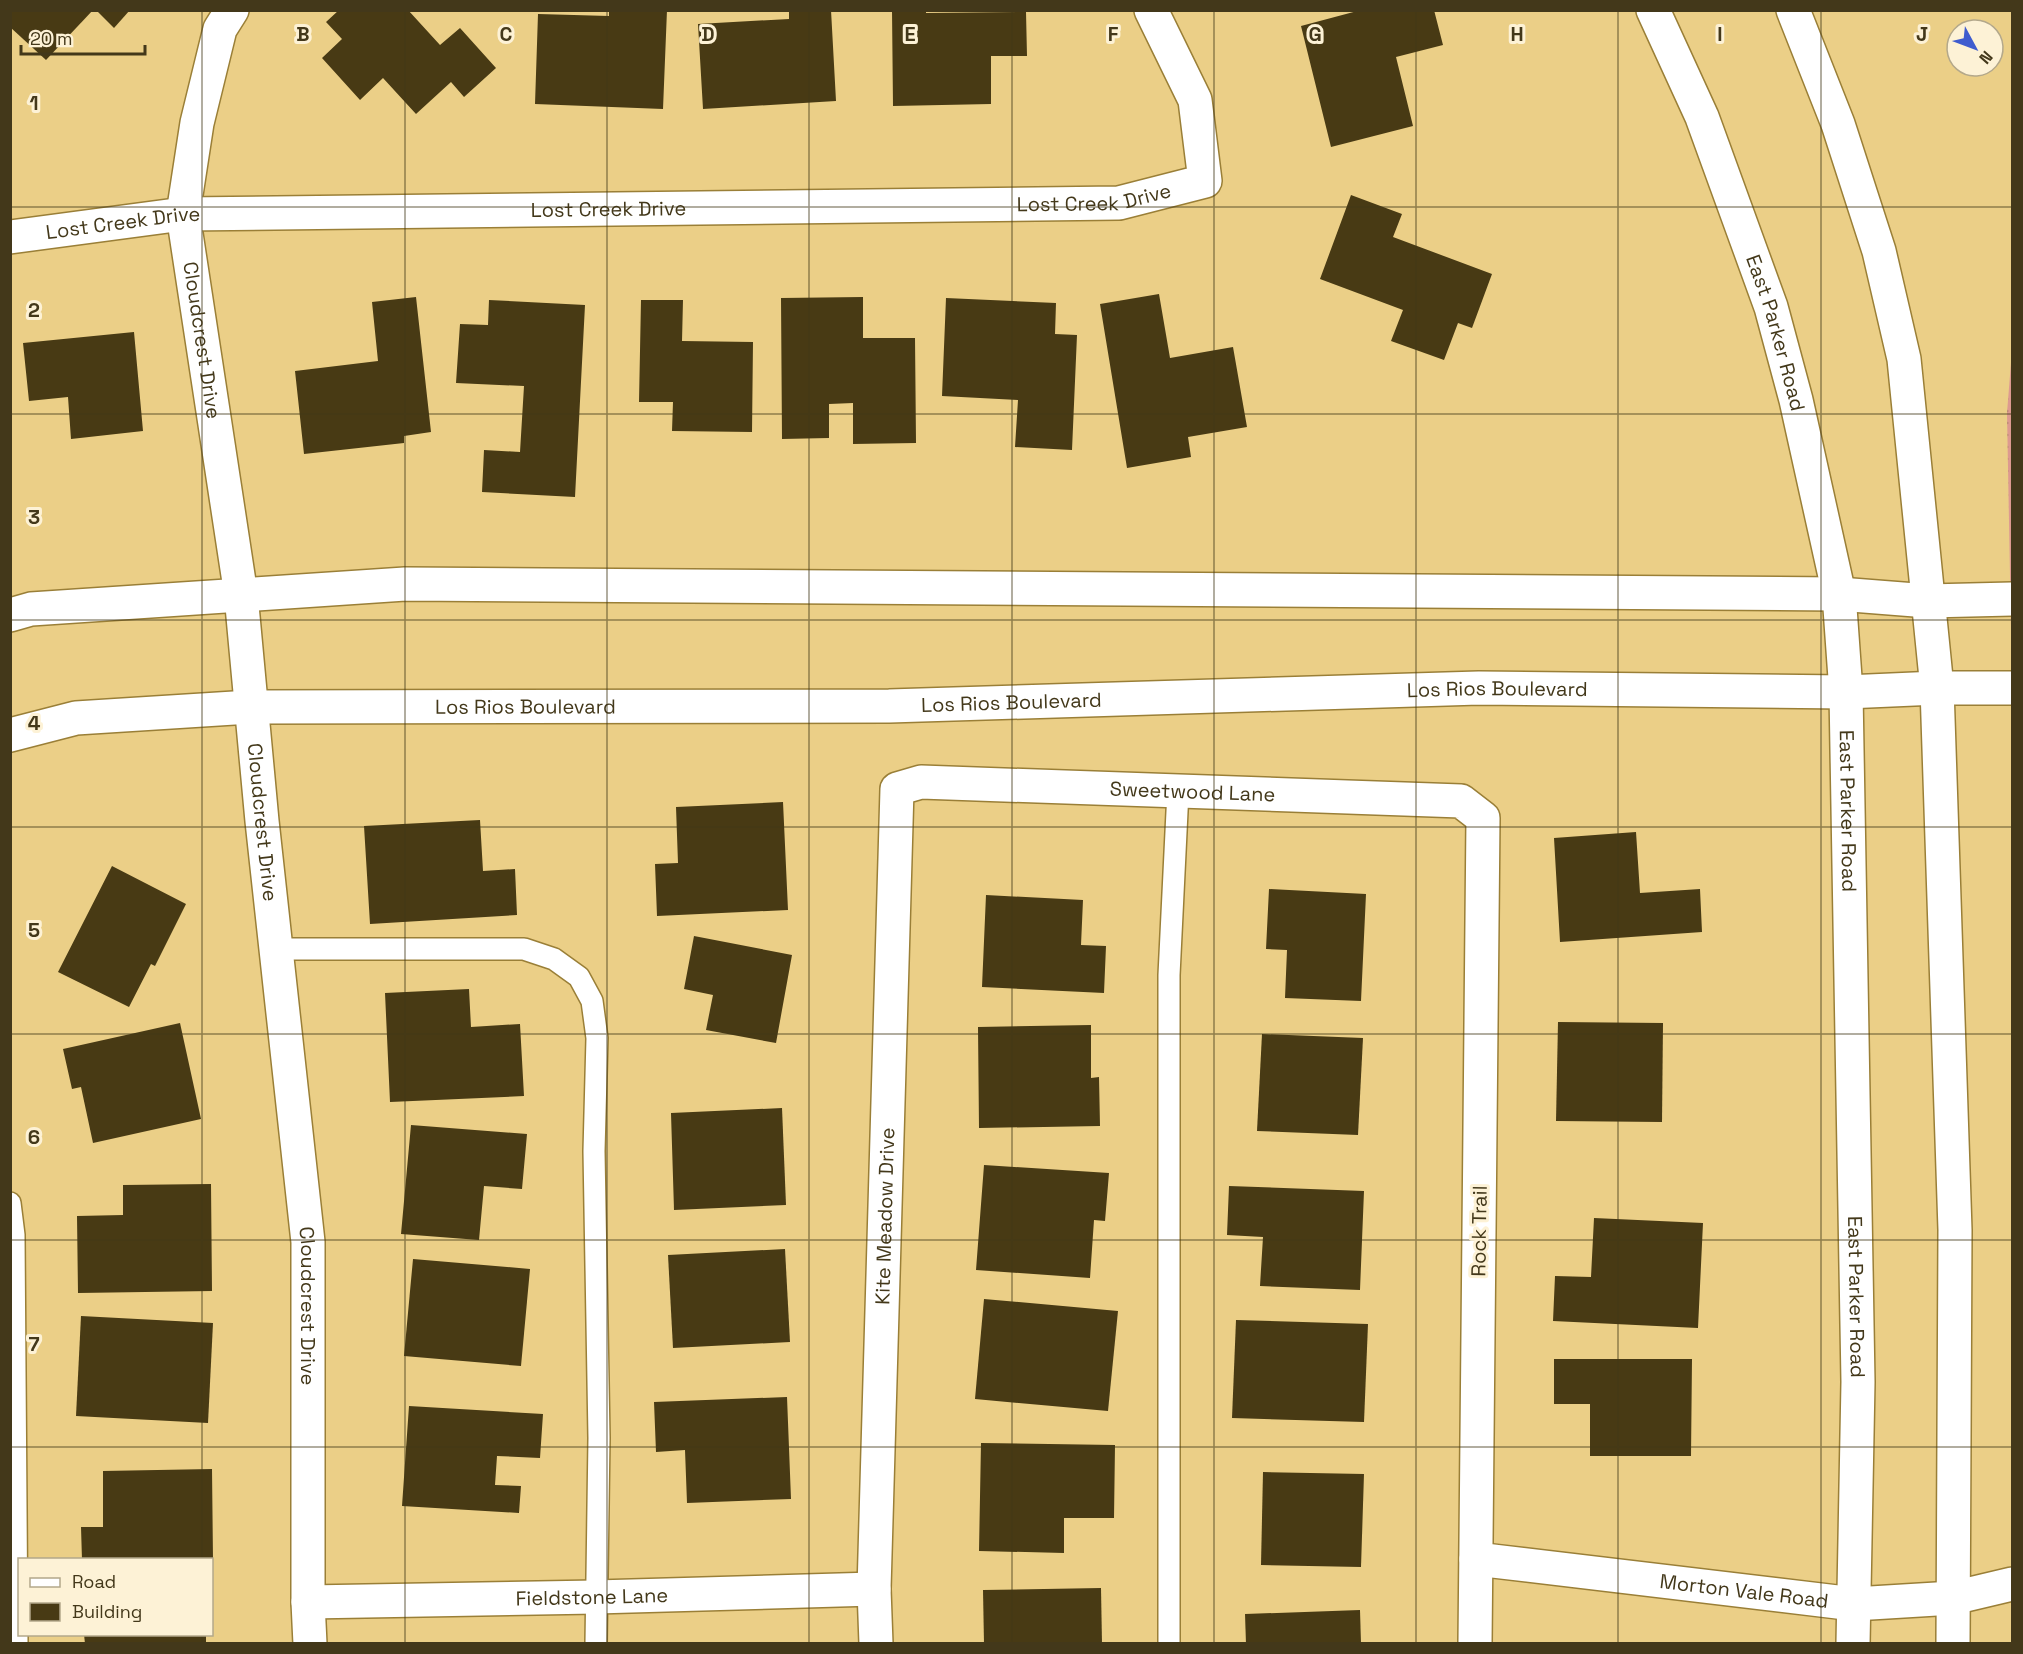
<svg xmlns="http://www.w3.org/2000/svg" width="2023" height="1654" font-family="'Space Grotesk',sans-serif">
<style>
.park{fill:url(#park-dots)}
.building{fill:#483a14}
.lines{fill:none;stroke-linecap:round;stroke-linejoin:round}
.lane-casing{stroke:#9a7f37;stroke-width:24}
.street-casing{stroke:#9a7f37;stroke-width:36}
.secondary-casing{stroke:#9a7f37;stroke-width:36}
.lane{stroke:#fff;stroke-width:21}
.street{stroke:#fff;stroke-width:33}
.secondary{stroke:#fff;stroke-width:33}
.grid{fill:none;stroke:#43381a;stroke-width:1.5;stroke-opacity:0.55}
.labels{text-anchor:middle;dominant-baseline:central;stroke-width:6;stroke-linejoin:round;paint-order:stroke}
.street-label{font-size:20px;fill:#43381a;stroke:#fdf2d6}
.grid-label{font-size:20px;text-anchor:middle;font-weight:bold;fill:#43381a;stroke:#fdf2d6;stroke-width:6;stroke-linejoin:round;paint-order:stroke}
</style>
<defs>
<pattern id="park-dots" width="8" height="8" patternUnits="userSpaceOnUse" patternTransform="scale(1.5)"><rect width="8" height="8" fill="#dd9a8f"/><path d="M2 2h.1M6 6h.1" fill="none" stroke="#b57f74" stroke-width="1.8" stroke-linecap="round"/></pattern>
</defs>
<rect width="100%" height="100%" fill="#ebcf87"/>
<polygon class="park" points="2012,350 2012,684 2007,413"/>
<g class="building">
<polygon points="10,10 93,10 46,60 10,27"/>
<polygon points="96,10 130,10 114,28"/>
<polygon points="339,10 408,10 440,45 460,28 496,68 464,97 451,82 416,114 383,78 360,100 322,58 342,39 326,22"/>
<polygon points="609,10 667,10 663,109 535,104 538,14 609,16"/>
<polygon points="789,10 831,10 836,101 703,109 698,24 789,19"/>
<polygon points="892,10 926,10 926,13 1026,12 1027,56 991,56 991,104 893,106"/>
<polygon points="1361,10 1434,10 1443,45 1396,57 1413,126 1331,147 1301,26"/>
<polygon points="1351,195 1402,214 1393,237 1492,274 1472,328 1458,323 1444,360 1391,341 1403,310 1320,279"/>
<polygon points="1159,294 1170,358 1233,347 1247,427 1188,437 1191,457 1127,468 1100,304"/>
<polygon points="416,297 431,432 404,436 404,443 304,454 295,371 378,361 372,302"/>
<polygon points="863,297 863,338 915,338 916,443 853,444 853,403 829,404 829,438 782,439 781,298"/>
<polygon points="946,298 1056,303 1055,334 1077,335 1072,450 1015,447 1018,400 942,396"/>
<polygon points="489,300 585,305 575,497 482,492 484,450 520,452 524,386 456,383 460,324 488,325"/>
<polygon points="641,300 683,300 682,341 753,342 752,432 672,431 673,402 639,402"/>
<polygon points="134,332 143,431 71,439 68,397 29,401 23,343"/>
<polygon points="783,802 788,910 657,916 655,864 678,863 676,807"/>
<polygon points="480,820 483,871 515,869 517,915 370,924 364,826"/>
<polygon points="1636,832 1640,893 1700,889 1702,932 1560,942 1554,838"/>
<polygon points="112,866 186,904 155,966 151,964 129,1007 58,972"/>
<polygon points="1269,889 1366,894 1361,1001 1285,998 1287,950 1266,949"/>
<polygon points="986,895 1083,900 1081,945 1106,946 1104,993 982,987"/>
<polygon points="694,936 792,955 776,1043 706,1030 713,995 684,989"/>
<polygon points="469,989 471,1027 520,1024 524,1096 390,1102 385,993"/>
<polygon points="1558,1022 1663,1023 1662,1122 1556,1121"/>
<polygon points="180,1023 201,1119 93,1143 81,1087 72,1089 63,1049"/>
<polygon points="1091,1025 1091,1078 1099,1077 1100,1126 979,1128 978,1027"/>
<polygon points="1262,1034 1363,1038 1358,1135 1257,1131"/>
<polygon points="782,1108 786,1205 674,1210 671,1113"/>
<polygon points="411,1125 527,1134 522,1189 484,1186 479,1240 401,1234"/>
<polygon points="984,1165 1109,1173 1105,1221 1094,1220 1090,1278 976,1270"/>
<polygon points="211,1184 212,1291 78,1293 77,1216 123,1215 123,1185"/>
<polygon points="1229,1186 1364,1191 1360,1290 1260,1286 1263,1237 1227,1235"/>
<polygon points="1594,1218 1703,1223 1698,1328 1553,1321 1555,1276 1591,1277"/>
<polygon points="785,1249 790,1342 673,1348 668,1255"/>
<polygon points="413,1259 530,1269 521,1366 404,1356"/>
<polygon points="984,1299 1118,1311 1108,1411 975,1399"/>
<polygon points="81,1316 213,1323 208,1423 76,1416"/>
<polygon points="1236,1320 1368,1324 1364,1422 1232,1418"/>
<polygon points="1554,1359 1692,1359 1691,1456 1590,1456 1590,1404 1554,1404"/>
<polygon points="787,1397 791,1499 687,1503 685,1450 656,1452 654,1402"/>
<polygon points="409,1406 543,1414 540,1458 497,1456 495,1485 521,1486 519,1513 402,1506"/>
<polygon points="981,1443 1115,1445 1114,1518 1064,1518 1064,1553 979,1551"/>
<polygon points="212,1469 213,1560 82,1560 81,1527 103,1527 103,1471"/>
<polygon points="1263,1472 1364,1474 1361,1567 1261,1565"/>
<polygon points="1101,1588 1102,1644 984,1644 983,1590"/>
<polygon points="1360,1610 1361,1644 1246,1644 1245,1614"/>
<polygon points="84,1634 206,1634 206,1644 85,1644"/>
</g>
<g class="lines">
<g class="lane-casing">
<g id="lane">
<polyline points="276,949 524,949 554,959 579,977 592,1001 597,1038 594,1151 599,1438 596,1644"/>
<polyline points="10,1203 14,1235 17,1644"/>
<polyline points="1169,1644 1169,975 1178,791"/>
</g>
</g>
<g class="street-casing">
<g id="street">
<path id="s1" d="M 232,10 L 220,29 L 197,123 L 183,214 L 241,595 L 262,821 L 308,1242 L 308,1602 L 310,1644"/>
<path id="s2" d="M 10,237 L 183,214 L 1119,203 L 1205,181 L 1195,100 L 1151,10"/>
<path id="s3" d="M 1476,1559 L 1854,1604 L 1953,1598 L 2012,1584"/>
<path id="s4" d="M 308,1602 L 596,1597 L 874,1589"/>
<path id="s5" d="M 876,1644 L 874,1589 L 897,789 L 921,782 L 1461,801 L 1483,818 L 1475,1644"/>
</g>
</g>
<g class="secondary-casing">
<g id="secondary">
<path id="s6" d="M 1653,10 L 1702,117 L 1771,307 L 1796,400 L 1839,594 L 1846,692 L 1858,1382 L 1853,1644"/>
<polyline points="1793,10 1838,124 1879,251 1904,359 1937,688 1955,1230 1953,1644"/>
<polyline points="10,615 31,609 405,584 1839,594 1928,601 2012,599"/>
<path id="s7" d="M 10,735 L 76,718 L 250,707 L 889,706 L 1479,688 L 1846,692 L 1937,688 L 2012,688"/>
</g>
</g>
<use href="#lane" class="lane"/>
<use href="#street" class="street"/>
<use href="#secondary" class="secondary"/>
</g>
<path class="grid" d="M 202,10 L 202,1560M 405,10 L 405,1644M 607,10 L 607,1644M 809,10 L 809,1644M 1012,10 L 1012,1644M 1214,10 L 1214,1644M 1416,10 L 1416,1644M 1618,10 L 1618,1644M 1821,10 L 1821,1644M 10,207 L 2012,207M 10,414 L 2012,414M 10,620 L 2012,620M 10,827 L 2012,827M 10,1034 L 2012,1034M 10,1240 L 2012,1240M 10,1447 L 2012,1447M 202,1634 L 202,1644"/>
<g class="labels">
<g class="street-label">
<text stroke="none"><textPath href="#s2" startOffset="1086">Lost Creek Drive</textPath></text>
<text stroke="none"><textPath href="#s2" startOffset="600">Lost Creek Drive</textPath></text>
<text stroke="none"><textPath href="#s2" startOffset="114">Lost Creek Drive</textPath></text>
<text stroke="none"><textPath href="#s6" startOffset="346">East Parker Road</textPath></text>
<text stroke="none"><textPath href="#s1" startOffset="339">Cloudcrest Drive</textPath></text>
<text stroke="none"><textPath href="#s7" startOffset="1490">Los Rios Boulevard</textPath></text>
<text stroke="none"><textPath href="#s7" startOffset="1004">Los Rios Boulevard</textPath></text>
<text stroke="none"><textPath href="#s7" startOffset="518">Los Rios Boulevard</textPath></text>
<text stroke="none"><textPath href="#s5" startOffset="1152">Sweetwood Lane</textPath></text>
<text stroke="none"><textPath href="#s6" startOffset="832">East Parker Road</textPath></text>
<text stroke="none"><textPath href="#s1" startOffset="825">Cloudcrest Drive</textPath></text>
<text stroke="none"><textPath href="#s5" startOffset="428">Kite Meadow Drive</textPath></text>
<text transform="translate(1479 1231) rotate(-89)">Rock Trail</text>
<text stroke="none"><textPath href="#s6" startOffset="1318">East Parker Road</textPath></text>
<text stroke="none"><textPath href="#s1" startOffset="1311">Cloudcrest Drive</textPath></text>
<text stroke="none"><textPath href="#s3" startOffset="270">Morton Vale Road</textPath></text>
<text stroke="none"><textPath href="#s4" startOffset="284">Fieldstone Lane</textPath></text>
</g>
</g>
<g class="grid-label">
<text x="303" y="41">B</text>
<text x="506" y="41">C</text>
<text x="708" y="41">D</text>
<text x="910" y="41">E</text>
<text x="1113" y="41">F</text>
<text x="1315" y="41">G</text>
<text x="1517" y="41">H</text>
<text x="1720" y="41">I</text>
<text x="1922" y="41">J</text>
<text x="34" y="110">1</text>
<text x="34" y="317">2</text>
<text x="34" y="524">3</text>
<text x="34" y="730">4</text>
<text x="34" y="937">5</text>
<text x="34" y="1144">6</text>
<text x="34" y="1351">7</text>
</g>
<rect width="2023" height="1654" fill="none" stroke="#43381a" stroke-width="24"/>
<rect x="18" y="1558" width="195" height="78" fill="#fdf2d6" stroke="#b3a88b" stroke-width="1.5"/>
<rect x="30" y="1578" width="30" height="9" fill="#ffffff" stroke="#b3a88b" stroke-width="1.5"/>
<text x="72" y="1588" font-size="18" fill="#43381a">Road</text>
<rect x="30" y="1603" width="30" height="18" fill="#483a14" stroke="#b3a88b" stroke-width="1.5"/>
<text x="72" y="1618" font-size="18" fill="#43381a">Building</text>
<g transform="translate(1975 48) rotate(131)"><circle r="28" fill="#fdf2d6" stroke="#b3a88b" stroke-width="1.5"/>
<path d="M0-4.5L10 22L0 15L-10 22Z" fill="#3f5cce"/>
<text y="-9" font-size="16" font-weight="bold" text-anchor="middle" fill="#43381a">N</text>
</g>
<path d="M21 45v9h124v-9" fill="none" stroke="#43381a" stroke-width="3"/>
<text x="30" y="45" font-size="18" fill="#43381a" stroke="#fdf2d6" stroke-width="4.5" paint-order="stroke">20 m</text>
</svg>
